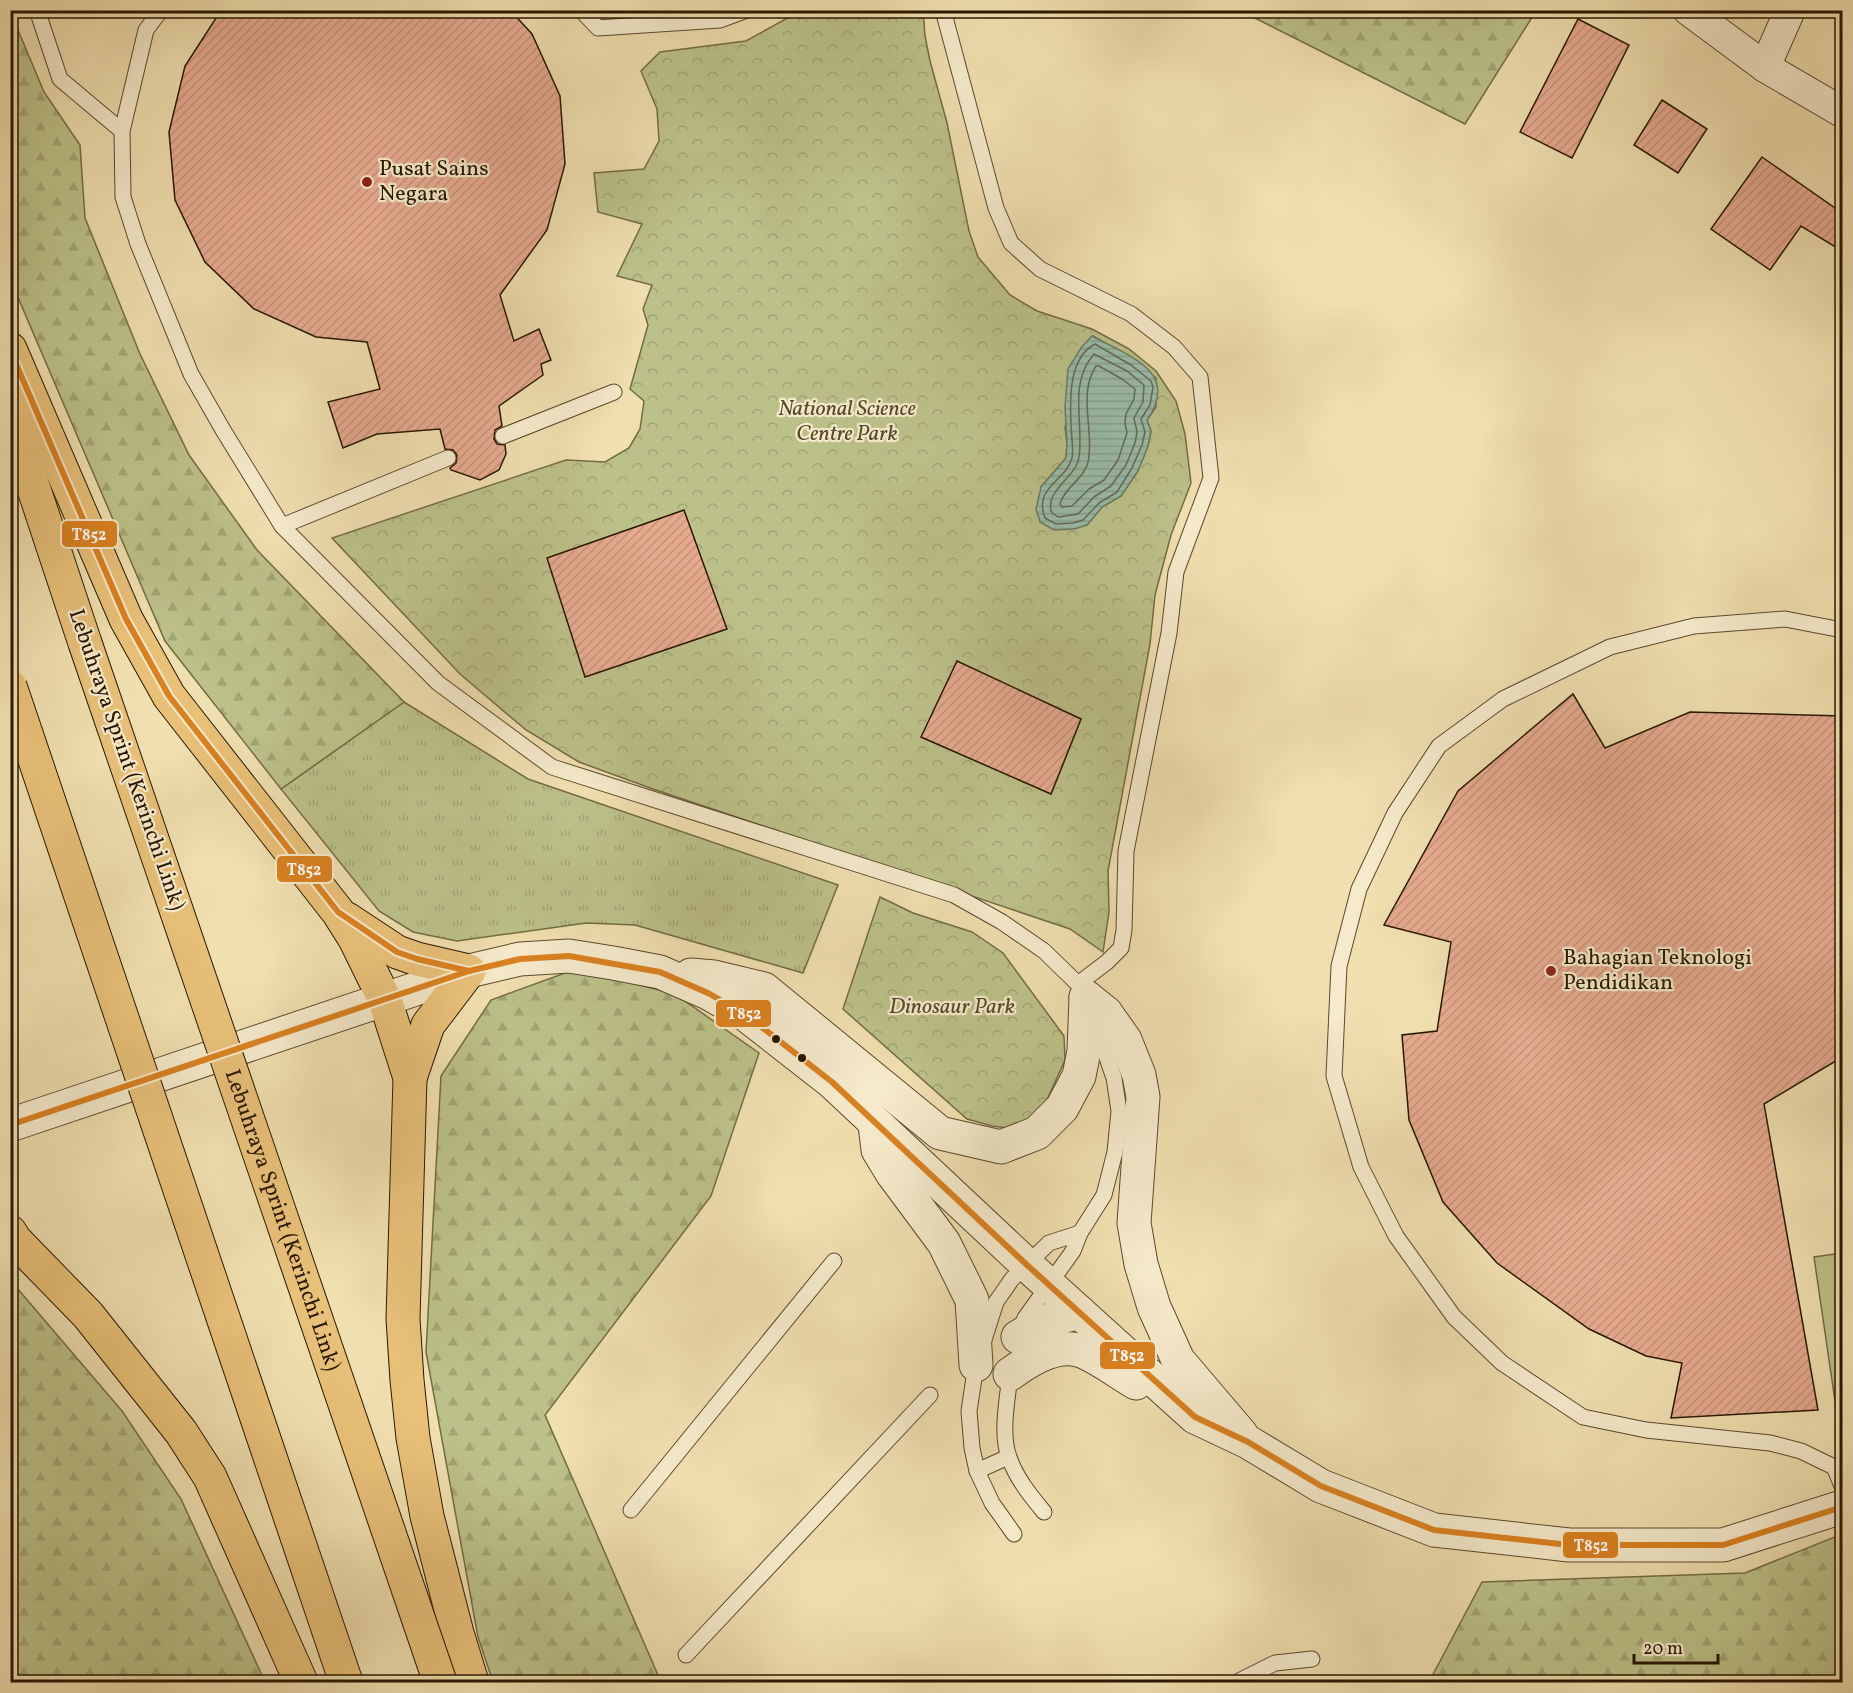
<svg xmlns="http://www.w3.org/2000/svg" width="1853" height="1693" font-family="Vollkorn,serif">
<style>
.grass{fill:url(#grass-tufts);stroke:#726c44;stroke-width:1.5}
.forest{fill:url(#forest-firs);stroke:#726c44;stroke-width:1.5}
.park{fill:url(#park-crowns);stroke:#726c44;stroke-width:1.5;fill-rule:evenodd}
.pitch{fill:#bcc189;stroke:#726c44;stroke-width:1.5}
.water{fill:url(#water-rules);stroke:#6c7b66;stroke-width:1.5}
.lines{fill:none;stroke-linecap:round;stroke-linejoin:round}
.shore{stroke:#616a55;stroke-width:1.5}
.building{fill:url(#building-hatch);stroke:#281700;stroke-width:1.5}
.service-casing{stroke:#5a492c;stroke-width:17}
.minor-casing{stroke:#5a492c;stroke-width:32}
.tertiary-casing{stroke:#5a492c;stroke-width:35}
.motorway-casing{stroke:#281700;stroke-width:35}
.service{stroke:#f5eacb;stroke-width:15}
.minor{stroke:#f5eacb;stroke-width:30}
.tertiary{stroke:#f5eacb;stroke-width:33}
.motorway{stroke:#e8c078;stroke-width:33}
.motorway-bridge-casing{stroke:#281700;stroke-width:35;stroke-linecap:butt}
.motorway-bridge{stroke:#e8c078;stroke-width:33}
.bus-1-casing{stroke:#f5eacb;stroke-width:10}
.bus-1{stroke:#da8120;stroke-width:6}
.poi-dot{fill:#8f2418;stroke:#f5eacb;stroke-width:2}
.bus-dot{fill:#281700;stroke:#f5eacb;stroke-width:2}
.labels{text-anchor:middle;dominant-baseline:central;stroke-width:4.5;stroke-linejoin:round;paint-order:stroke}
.poi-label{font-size:22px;fill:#281700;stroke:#f5eacb;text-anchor:start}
.park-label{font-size:22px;font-style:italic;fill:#544a29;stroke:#f5eacb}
.street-label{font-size:22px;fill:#281700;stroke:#f5eacb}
.line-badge{stroke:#f5eacb;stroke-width:2}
.badge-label{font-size:16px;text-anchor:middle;font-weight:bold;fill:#fff}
</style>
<defs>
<pattern id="grass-tufts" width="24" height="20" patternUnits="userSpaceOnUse" patternTransform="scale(1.5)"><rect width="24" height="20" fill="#bcc189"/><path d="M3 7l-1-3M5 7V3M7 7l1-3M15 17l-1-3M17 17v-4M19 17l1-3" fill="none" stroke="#a2a574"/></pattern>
<pattern id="forest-firs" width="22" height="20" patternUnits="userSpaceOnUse" patternTransform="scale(1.5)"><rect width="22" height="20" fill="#bcc189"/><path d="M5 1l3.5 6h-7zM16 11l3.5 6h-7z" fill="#a2a574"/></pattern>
<pattern id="park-crowns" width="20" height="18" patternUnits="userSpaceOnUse" patternTransform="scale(1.5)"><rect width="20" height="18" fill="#bcc189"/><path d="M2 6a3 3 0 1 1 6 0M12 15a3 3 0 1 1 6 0" fill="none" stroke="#a2a574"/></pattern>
<pattern id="water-rules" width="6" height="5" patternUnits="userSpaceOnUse" patternTransform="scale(1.5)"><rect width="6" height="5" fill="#9abdaa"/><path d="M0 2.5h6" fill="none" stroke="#85a290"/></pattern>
<pattern id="building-hatch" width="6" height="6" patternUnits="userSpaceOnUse" patternTransform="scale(1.5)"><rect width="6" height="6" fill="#e6aa8f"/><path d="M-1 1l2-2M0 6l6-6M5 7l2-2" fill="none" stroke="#c5927a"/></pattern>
</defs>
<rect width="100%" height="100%" fill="#f0dfaf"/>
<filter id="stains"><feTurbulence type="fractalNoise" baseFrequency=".00333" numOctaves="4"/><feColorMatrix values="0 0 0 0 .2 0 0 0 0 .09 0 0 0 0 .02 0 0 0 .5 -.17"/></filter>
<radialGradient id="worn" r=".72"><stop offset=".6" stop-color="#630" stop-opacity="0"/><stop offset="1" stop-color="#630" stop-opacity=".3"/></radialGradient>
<polygon class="grass" points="404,702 528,779 838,885 803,973 635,925 586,923 457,941 413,932 379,911 281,789"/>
<g class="forest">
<polygon points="10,11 44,92 80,145 85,218 140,354 189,455 257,550 404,702 281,789 165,641 11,281"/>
<polygon points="1241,11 1536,11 1465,124"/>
<polygon points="576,969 675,994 759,1053 711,1196 545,1415 661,1682 493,1682 478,1637 426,1352 441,1076 491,1000"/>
<polygon points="11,1281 122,1411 181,1499 265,1682 11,1682"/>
<polygon points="1842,1534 1842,1682 1429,1682 1482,1582 1745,1573"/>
</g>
<g class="park">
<path d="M 800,11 L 923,11 L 925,36 L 930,61 L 947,123 L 969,231 L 978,257 L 1010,295 L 1037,311 L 1092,329 L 1129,349 L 1156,371 L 1176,401 L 1185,434 L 1191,483 L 1171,535 L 1155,595 L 1150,644 L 1108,871 L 1109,912 L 1103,952 L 1070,929 L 653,789 L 579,762 L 526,730 L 460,674 L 332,538 L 566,460 L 605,462 L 629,448 L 640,429 L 644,401 L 630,389 L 648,325 L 643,309 L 652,285 L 617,276 L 642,224 L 598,212 L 594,173 L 644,169 L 659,141 L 657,109 L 641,71 L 660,52 L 746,41 ZM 1093,336 L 1135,360 L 1156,378 L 1156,407 L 1147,420 L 1151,431 L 1148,446 L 1138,471 L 1121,496 L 1102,507 L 1087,525 L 1041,487 L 1066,458 L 1067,444 L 1065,427 ZM 957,662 L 1081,719 L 1051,794 L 922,737 Z"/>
<polygon points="880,897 913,913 972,932 1003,953 1064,1036 1065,1060 1046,1102 1032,1121 1016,1129 992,1126 967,1119 843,1009"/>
</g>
<polygon class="pitch" points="1842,1253 1842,1407 1836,1408 1814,1257"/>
<path class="water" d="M 1092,336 C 1128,356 1181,371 1147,420 L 1151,431 L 1148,446 L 1138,471 L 1121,496 L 1102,507 L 1087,525 L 1074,529 L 1054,530 L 1040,522 L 1036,509 L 1041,487 L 1066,458 L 1067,444 L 1065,407 L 1068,369 L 1081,348 Z"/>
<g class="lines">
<g class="shore">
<path d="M 1095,344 L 1131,365 L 1151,381 L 1153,387 L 1150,405 L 1141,419 L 1145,432 L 1142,445 L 1132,468 L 1117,492 L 1099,503 L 1083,520 L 1073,523 L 1056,524 L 1045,518 C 1033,487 1066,481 1072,458 C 1074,447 1071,436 1071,425 C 1070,400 1068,358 1095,344 Z"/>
<path d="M 1094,354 L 1127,371 L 1144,385 L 1143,402 L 1134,418 L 1137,432 L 1135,443 L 1126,465 L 1111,486 L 1094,497 L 1078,514 L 1058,517 L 1052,513 C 1043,491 1077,477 1079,457 C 1084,422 1068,384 1094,354 Z"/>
<path d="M 1096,366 L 1099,366 L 1122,379 L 1135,389 L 1134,399 L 1126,414 L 1125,423 L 1127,433 L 1118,460 L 1104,480 L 1089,489 L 1072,506 L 1062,507 L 1060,504 C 1064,488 1084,479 1088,462 C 1095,431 1077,395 1096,366 Z"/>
</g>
</g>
<g class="building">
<polygon points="224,10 510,10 532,34 560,96 565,164 547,230 500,295 514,341 539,329 551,360 541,364 543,375 499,406 502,426 495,430 494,439 497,444 505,445 506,454 499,470 480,480 451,470 450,468 456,463 457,455 453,450 445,449 440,429 377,434 343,448 328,402 380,389 367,342 316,337 254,309 205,262 175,200 169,132 185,66 218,15"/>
<polygon points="1578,19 1629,45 1572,158 1520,132"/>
<polygon points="1662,100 1707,129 1678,173 1634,145"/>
<polygon points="1762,157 1842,213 1842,251 1801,226 1770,270 1711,229"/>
<polygon points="684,510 727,629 585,677 547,558"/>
<polygon points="957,661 1081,719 1051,794 921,737"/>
<polygon points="1573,694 1605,748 1690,712 1842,716 1842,983 1835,988 1839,1059 1764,1104 1818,1410 1671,1418 1682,1363 1646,1356 1589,1329 1497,1263 1443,1202 1409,1120 1402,1035 1437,1031 1451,942 1384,925 1458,791"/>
</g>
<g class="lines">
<g class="service-casing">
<g id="service">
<polyline points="37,10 60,79 122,131"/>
<polyline points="161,10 146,30 122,131 123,197 138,244 191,374 223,430 282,526 438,683 552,767 954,895 1002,922 1044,951 1078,984 1086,997 1114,1078 1119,1111 1115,1152 1104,1195 1080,1233 1073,1251 1025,1318 1022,1326"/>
<polyline points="581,10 598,28 720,20 747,10"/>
<polyline points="943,10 996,208 1011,243 1040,269 1131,314 1174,347 1200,377 1211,478 1176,572 1169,633 1126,851 1124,930 1121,948 1107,962 1078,984"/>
<polyline points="503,436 614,392"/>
<polyline points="282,526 448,458"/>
<polyline points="1842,630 1785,619 1694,626 1610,647 1503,699 1439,746 1395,813 1359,889 1339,966 1334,1076 1361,1167 1396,1236 1454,1317 1502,1363 1583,1417 1646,1430 1770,1443 1801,1451 1834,1467 1842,1486"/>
<path d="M 1011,1369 C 1008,1394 1000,1434 1009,1457 C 1016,1478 1030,1495 1044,1512"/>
<polyline points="977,1471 1008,1457"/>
<polyline points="631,1510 834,1261"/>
<polyline points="1014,1534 992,1503 977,1471 972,1448 969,1411 976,1365 996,1302 1012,1279 1049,1243 1080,1233"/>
<polyline points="686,1655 930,1395"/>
<polyline points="1237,1682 1275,1663 1312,1659"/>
</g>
</g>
<g class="minor-casing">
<g id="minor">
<polyline points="1688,10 1765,67 1842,112"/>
<polyline points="1765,67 1790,10"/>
</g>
</g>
<g class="tertiary-casing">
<g id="tertiary">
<polyline points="691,975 714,977 764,989 940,1133 1001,1147 1037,1133 1062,1108 1079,1076 1084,1051 1086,997"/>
<polyline points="1086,997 1106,1013 1125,1040 1139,1075 1143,1097 1134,1223 1141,1264 1154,1307 1178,1360 1241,1434"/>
<polyline points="10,1125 469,971 520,959 569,956 613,963 660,972 708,993 745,1014 832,1082 1027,1265 1195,1417 1248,1442 1321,1486 1434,1530 1569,1545 1723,1545 1842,1507"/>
<polyline points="875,1125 878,1150 892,1173 944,1243 972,1300 976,1365"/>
<polyline points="1018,1337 1043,1322 1079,1312"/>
<path d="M 1010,1374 C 1029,1360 1059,1341 1084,1352 C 1102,1360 1119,1373 1136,1383"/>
</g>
</g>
<g class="motorway-casing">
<g id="motorway">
<polyline points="10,349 126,619 169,696 338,912 355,939 385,1000 410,1078 403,1319 407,1380 413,1438 427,1516 457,1633 472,1682"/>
<polyline points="10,417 85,643"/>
<polyline points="347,919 397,952 417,959 469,971 428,1025 410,1078"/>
<polyline points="10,1232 15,1240 88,1315 181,1432 210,1477 301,1682"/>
</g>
</g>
<use href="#service" class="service"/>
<use href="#minor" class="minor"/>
<use href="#tertiary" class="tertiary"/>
<use href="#motorway" class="motorway"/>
<g class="motorway-bridge-casing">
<g id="motorway-bridge">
<path id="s1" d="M 85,643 L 440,1682"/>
<polyline points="10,686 346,1682"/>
</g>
</g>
<use href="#motorway-bridge" class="motorway-bridge"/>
<g class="bus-1-casing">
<g id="bus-1">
<polyline points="10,350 126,619 169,696 338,912 397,952 417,959 469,971"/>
<polyline points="10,1125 469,971 520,959 569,956 660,972 708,993 745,1014 832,1082 1027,1265 1195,1417 1248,1442 1321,1486 1434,1530 1569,1545 1723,1545 1842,1507"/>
</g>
</g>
<use href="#bus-1" class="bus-1"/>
</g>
<g class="poi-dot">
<circle cx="367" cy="182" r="6"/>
<circle cx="1551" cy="971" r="6"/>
</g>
<g class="bus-dot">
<circle cx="776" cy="1039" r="5"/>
<circle cx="802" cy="1058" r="5"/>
</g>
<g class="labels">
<g class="poi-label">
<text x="379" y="169">Pusat Sains<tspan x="379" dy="25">Negara</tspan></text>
<text x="1563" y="958">Bahagian Teknologi<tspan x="1563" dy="25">Pendidikan</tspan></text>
</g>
<g class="park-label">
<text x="847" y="409">National Science<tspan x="847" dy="25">Centre Park</tspan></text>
<text x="952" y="1007">Dinosaur Park</text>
</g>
<g class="street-label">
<text transform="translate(126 760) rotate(71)">Lebuhraya Sprint (Kerinchi Link)</text>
<text stroke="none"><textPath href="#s1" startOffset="610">Lebuhraya Sprint (Kerinchi Link)</textPath></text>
</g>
</g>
<g class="line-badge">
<rect x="61" y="520" width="57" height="28" rx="6" fill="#da8120"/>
<rect x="276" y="855" width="57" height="28" rx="6" fill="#da8120"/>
<rect x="715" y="999" width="57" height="29" rx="6" fill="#da8120"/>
<rect x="1099" y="1341" width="57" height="29" rx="6" fill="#da8120"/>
<rect x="1562" y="1531" width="57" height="28" rx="6" fill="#da8120"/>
</g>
<g class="badge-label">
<text x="89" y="540">T852</text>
<text x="304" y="875">T852</text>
<text x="744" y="1019">T852</text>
<text x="1127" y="1361">T852</text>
<text x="1591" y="1551">T852</text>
</g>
<rect width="1853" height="1693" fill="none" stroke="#f0dfaf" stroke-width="36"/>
<rect x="12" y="12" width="1829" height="1669" fill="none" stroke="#281700" stroke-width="3"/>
<rect x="18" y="18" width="1817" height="1657" fill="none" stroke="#281700" stroke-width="1.5"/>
<path d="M1634 1654v9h84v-9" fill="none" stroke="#281700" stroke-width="3"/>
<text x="1643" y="1654" font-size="18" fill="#281700" stroke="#f5eacb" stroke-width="4.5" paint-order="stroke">20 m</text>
<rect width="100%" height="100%" filter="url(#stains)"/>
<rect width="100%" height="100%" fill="url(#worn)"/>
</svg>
